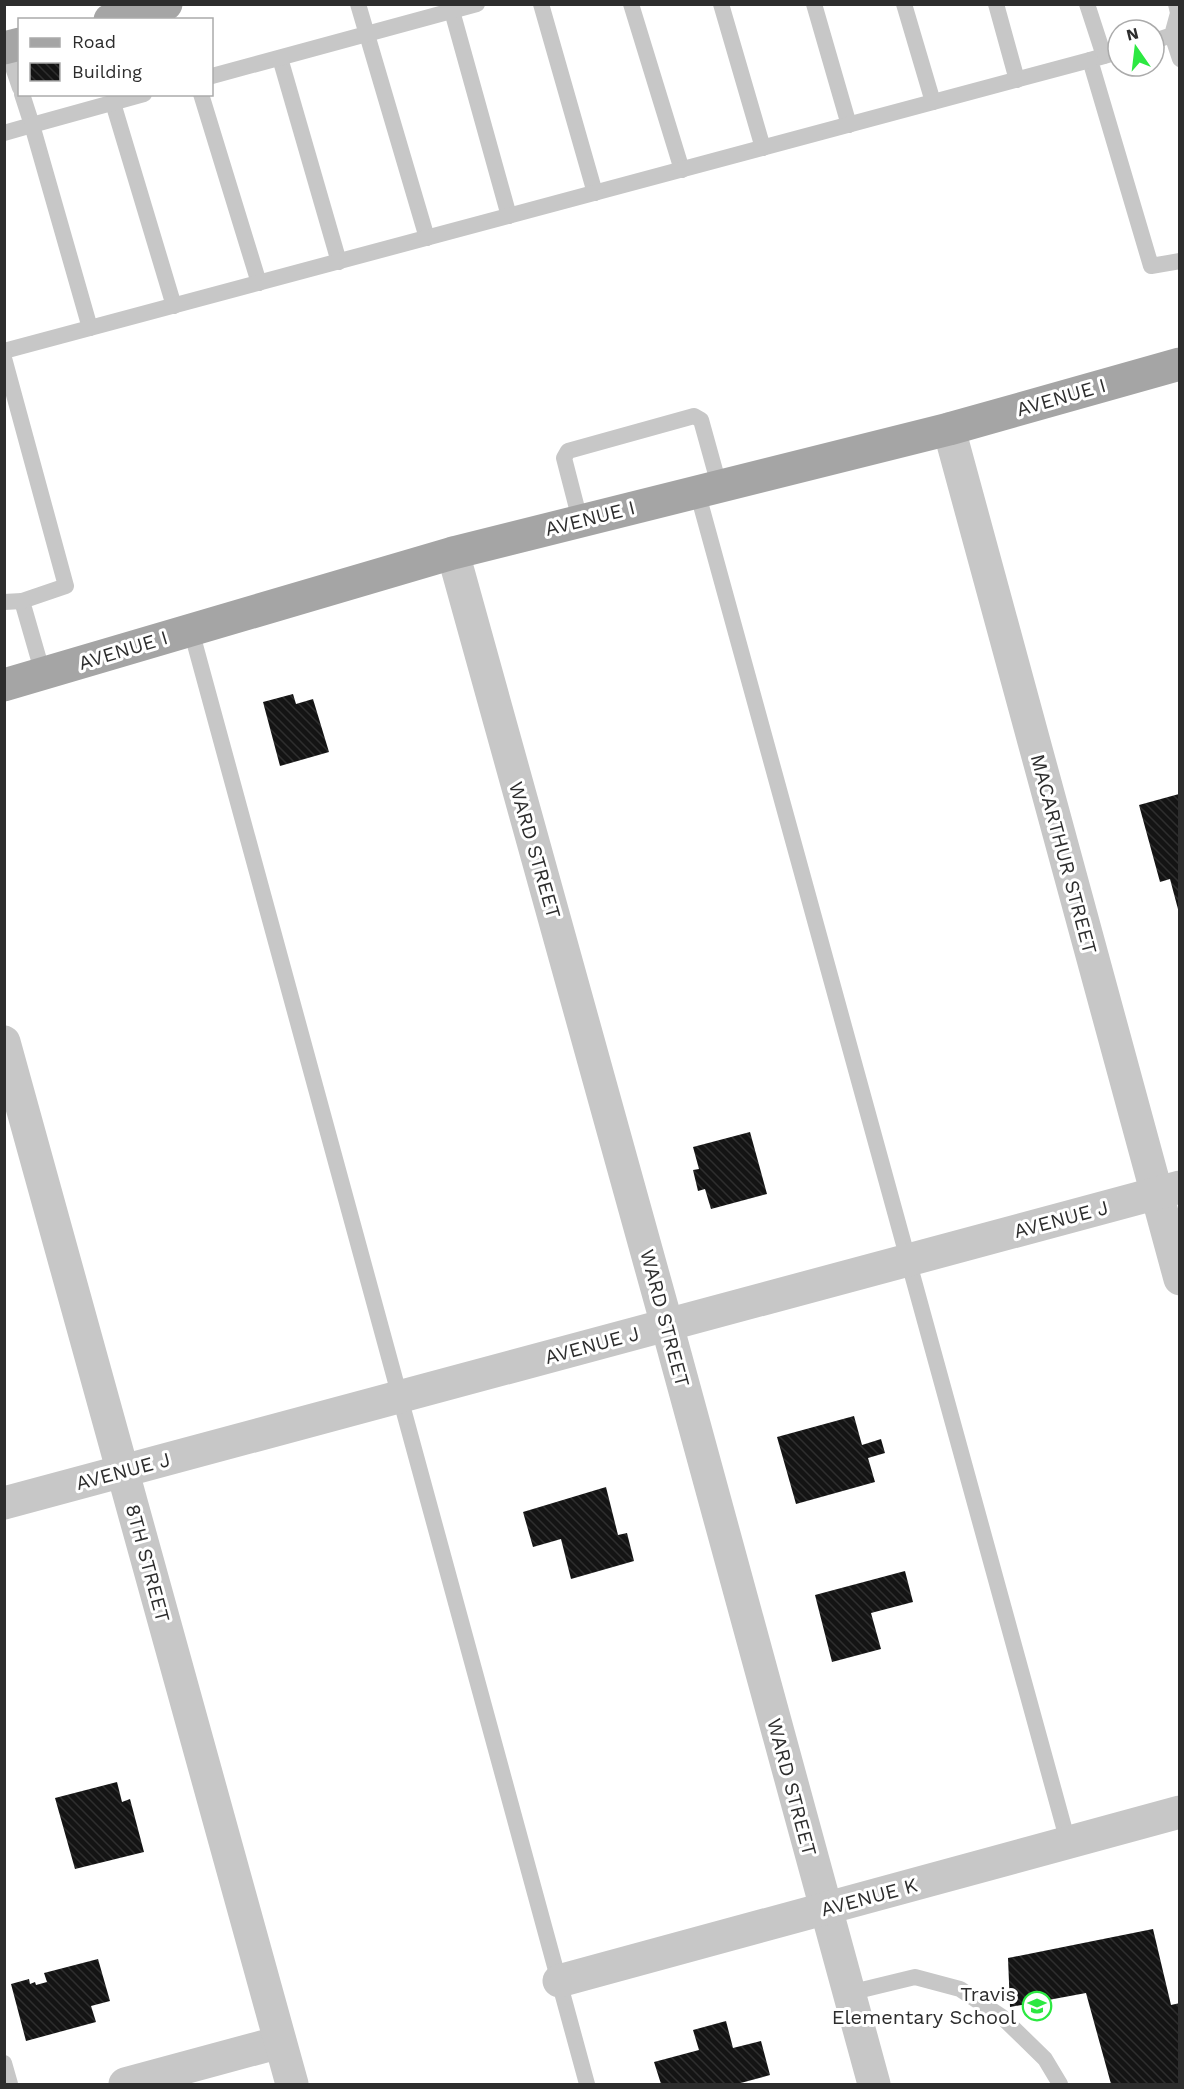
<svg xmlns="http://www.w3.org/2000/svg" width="1184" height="2089" font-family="'Work Sans',sans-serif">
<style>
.building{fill:url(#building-back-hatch)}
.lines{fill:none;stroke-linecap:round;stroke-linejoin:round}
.service{stroke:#c7c7c7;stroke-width:16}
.minor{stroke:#c7c7c7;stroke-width:33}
.tertiary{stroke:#c7c7c7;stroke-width:33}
.primary{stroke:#a5a5a5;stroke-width:33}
.labels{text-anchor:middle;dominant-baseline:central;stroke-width:6;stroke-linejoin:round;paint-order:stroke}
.street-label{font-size:20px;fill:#2d2d2d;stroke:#fff}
.poi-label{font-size:20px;fill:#2d2d2d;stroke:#fff;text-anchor:end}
</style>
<defs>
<pattern id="building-back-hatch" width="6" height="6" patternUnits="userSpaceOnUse" patternTransform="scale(1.5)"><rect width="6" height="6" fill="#141414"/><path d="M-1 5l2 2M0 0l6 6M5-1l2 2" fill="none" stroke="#2e2e2e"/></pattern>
</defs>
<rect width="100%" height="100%" fill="#fff"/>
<g class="building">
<polygon points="293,694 296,704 313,699 329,752 280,766 263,702"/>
<polygon points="1179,794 1180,913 1179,913 1170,879 1160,882 1139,805"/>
<polygon points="750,1132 767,1194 711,1209 705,1189 698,1191 693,1170 699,1169 693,1147"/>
<polygon points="854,1416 862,1445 881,1439 885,1453 868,1458 875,1482 796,1504 777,1437"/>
<polygon points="606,1487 618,1535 627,1533 634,1561 571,1579 561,1539 533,1547 523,1512"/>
<polygon points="905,1571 913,1602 871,1613 881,1649 832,1662 815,1595"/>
<polygon points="117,1782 122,1802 130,1799 144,1852 75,1869 55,1798"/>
<polygon points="1153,1929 1171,2005 1180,2003 1180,2084 1111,2084 1086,1993 1010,2007 1008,1958"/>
<polygon points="98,1959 110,2001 91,2006 96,2022 26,2041 11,1984 29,1979 30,1984 35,1982 36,1985 47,1982 44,1973"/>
<polygon points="726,2021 733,2048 761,2041 770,2075 737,2084 661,2084 654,2062 699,2050 693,2030"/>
</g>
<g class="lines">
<g class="service">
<polyline points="358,4 427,238"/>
<polyline points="541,4 595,193"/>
<polyline points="631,4 682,170"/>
<polyline points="721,4 763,148"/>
<polyline points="814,4 849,125"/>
<polyline points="904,4 933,102"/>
<polyline points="996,4 1017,80"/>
<polyline points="1087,4 1104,56"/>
<polyline points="452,11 509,216"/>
<polyline points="1180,33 1172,35 1180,59"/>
<polyline points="1154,41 1172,35 1178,13 1176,4"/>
<polyline points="6,47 20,88"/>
<polyline points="1118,52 1090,60 1151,266 1180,261"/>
<polyline points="280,58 339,262"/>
<polyline points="212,76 477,4"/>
<polyline points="201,94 259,283"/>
<polyline points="113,103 174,306"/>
<polyline points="4,133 32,125 22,94"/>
<polyline points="90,328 32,125 144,94"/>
<polyline points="4,351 1090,60"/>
<polyline points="4,358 66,586 22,601 43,674"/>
<polyline points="697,491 1068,1842"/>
<polyline points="580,520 564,458 568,451 694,416 701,420 719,485"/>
<polyline points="4,602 22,601"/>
<polyline points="191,630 587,2084"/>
<polyline points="849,1993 915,1977 960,1989 1002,2017 1045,2059 1060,2084"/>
<polyline points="4,2063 10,2084"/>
</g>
<g class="minor">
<polyline points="949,429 1180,1279"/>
<polyline points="453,553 667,1325 874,2084"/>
<polyline points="4,1503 1180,1187"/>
<polyline points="559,1981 1180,1812"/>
<polyline points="125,2084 280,2042"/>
</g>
<polyline class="tertiary" points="4,1042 292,2084"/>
<g class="primary">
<polyline points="110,20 166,4"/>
<polyline points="4,48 20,44"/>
<polyline points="4,685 453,553 949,429 1180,364"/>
</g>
</g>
<defs>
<g id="school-ring" transform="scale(1.5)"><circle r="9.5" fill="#fff" stroke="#2ce841" stroke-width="1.5"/><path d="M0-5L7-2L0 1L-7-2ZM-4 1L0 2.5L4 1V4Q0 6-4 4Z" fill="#2ce841"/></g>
</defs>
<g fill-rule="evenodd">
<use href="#school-ring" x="1037" y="2006"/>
</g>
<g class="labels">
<g class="street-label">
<text transform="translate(1061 397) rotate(-16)">AVENUE I</text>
<text transform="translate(590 518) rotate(-14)">AVENUE I</text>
<text transform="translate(123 650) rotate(-17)">AVENUE I</text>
<text transform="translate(535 850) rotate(74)">WARD STREET</text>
<text transform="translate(1064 854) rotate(75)">MACARTHUR STREET</text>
<text transform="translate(1061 1219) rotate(-15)">AVENUE J</text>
<text transform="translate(665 1318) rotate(75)">WARD STREET</text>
<text transform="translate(592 1345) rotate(-15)">AVENUE J</text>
<text transform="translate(123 1471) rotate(-15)">AVENUE J</text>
<text transform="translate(148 1563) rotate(75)">8TH STREET</text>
<text transform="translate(792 1787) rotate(75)">WARD STREET</text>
<text transform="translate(869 1897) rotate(-15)">AVENUE K</text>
</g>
<g class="poi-label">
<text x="1016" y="1994">Travis<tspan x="1016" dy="23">Elementary School</tspan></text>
</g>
</g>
<rect width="1184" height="2089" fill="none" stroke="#2d2d2d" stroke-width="12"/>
<rect x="18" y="18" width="195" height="78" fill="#ffffff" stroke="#ababab" stroke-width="1.5"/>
<rect x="30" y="38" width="30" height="9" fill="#a5a5a5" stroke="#ababab" stroke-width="1.5"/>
<text x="72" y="48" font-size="18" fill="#2d2d2d">Road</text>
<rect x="30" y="63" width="30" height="18" fill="url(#building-back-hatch)" stroke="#ababab" stroke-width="1.5"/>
<text x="72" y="78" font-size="18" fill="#2d2d2d">Building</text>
<g transform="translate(1136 48) rotate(346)"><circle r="28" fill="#ffffff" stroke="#ababab" stroke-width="1.5"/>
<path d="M0-4.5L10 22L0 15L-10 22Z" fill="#2ce841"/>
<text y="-9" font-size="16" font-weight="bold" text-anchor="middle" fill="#2d2d2d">N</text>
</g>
</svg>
